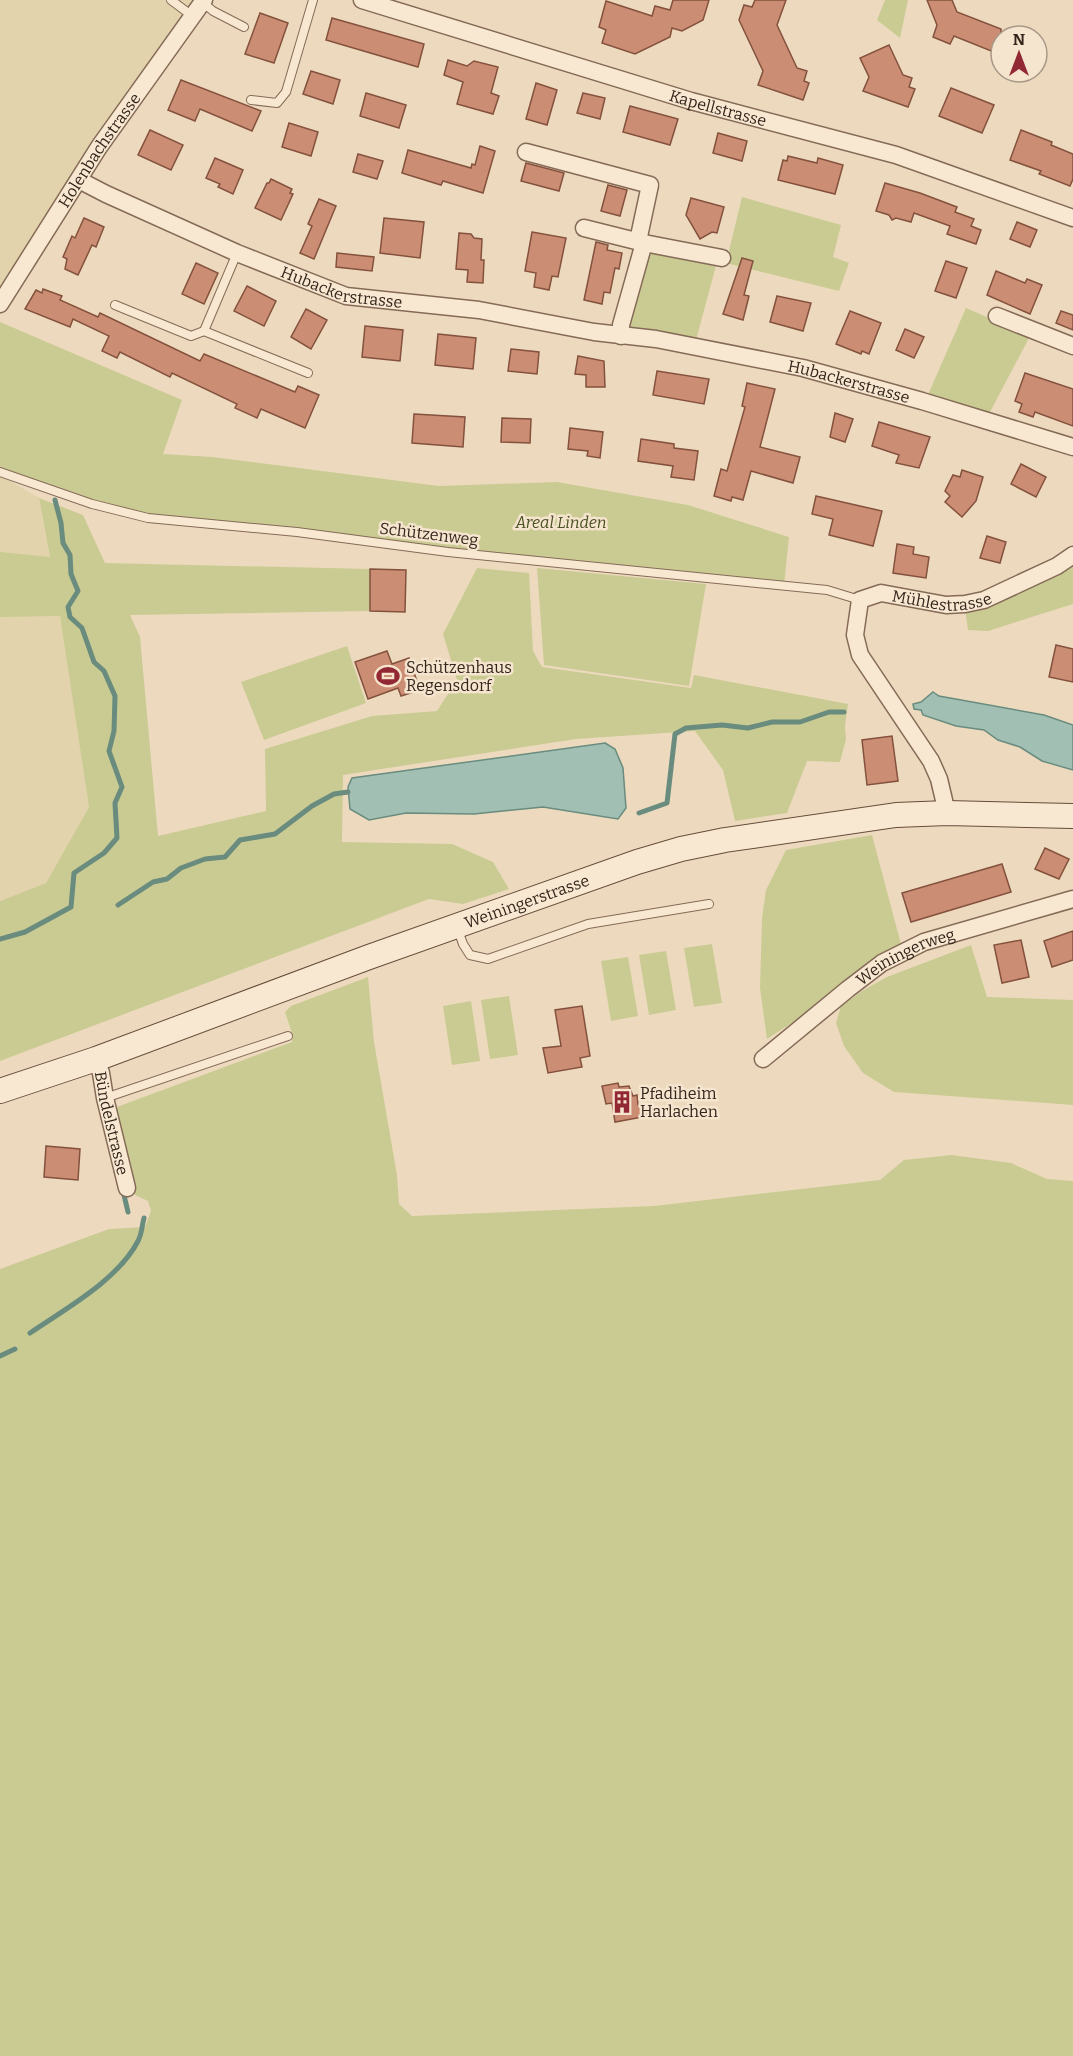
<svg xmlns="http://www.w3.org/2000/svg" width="1073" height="2056" font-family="Bitter,serif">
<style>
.farmland{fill:#e3d3ac}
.green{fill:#cacb93}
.water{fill:#a2bfb3;stroke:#698c7f;stroke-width:1.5}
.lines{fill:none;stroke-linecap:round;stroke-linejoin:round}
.stream{stroke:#698c7f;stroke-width:5}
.building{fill:#cb8e74;stroke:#84513d;stroke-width:1.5}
.lane-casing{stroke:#856a57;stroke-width:10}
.street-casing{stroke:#856a57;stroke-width:19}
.secondary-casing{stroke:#674c3b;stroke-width:26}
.lane{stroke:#f8e8d1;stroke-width:8}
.street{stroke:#f8e8d1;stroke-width:16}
.secondary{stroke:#f8e8d1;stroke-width:24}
.labels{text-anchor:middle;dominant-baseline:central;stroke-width:5;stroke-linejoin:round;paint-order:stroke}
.street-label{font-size:16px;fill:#34251c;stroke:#f5e5ce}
.park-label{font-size:16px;font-style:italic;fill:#4a5122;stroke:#f5e5ce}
.poi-label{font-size:16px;fill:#34251c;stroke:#f5e5ce;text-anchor:start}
</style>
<rect width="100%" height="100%" fill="#eddabe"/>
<g class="farmland">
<polygon points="0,0 204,0 0,304"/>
<polygon points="0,475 39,498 65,643 89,807 46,883 0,901"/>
</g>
<g class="green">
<polygon points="885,0 908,0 900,38 877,20"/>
<polygon points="742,197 841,225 833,257 849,263 839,291 726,263"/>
<polygon points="648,247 717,262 696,340 628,328"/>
<polygon points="966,308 1030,336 989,414 927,397"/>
<polygon points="0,322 182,400 163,454 212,457 439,486 557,482 688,505 789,537 784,585 122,513 0,472"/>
<polygon points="39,498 83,515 105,563 370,569 370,611 130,615 140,637 158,836 266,811 265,749 372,716 437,711 457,680 443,634 477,568 529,573 533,651 542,667 691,688 694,675 848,704 845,726 846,739 840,762 807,761 787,813 735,821 723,770 695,731 576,739 343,775 342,842 452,844 493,862 509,889 463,904 429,899 0,1061 0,901 46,883 89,807 60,616 0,617 0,552 50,557"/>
<polygon points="1073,560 1073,604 988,631 968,630 965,609"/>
<polygon points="537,568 706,584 689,686 544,665"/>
<polygon points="347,646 366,703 264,740 241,682"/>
<polygon points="872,835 902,948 853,974 813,1009 767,1039 760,988 762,918 766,890 786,850"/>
<polygon points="712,944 722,1003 694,1007 684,948"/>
<polygon points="971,945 987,997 1073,1000 1073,1105 894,1092 863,1073 844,1046 836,1023 841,1006 862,991 887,977"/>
<polygon points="666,951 676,1010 649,1015 639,955"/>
<polygon points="628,957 638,1016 611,1021 601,961"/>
<polygon points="368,977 374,1042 397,1175 399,1204 412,1216 654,1206 880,1180 904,1160 952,1155 1011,1163 1047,1179 1073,1181 1073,2056 0,2056 0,1269 109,1229 145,1227 151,1211 148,1201 135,1195 113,1116 117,1107 292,1042 291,1030 285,1012 291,1006"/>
<polygon points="509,996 518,1055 490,1059 481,1000"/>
<polygon points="471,1001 480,1061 452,1065 443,1006"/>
</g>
<g class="water">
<polygon points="933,692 939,696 1044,715 1073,725 1073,770 1042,761 1020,747 998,740 984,730 956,726 923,715 921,710 914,709 913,704 921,702"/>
<polygon points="605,743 615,749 623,768 626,808 618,819 543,807 474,814 406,813 369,820 350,809 348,787 352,778"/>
</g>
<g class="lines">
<g class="stream">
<polyline points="639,813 667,803 675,734 686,728 722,725 748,728 772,722 800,722 829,712 844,712"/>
<polyline points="118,905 153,882 167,879 181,868 205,859 225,857 240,840 275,834 312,806 334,794 348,792"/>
<polyline points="0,939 25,932 71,907 74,873 104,853 117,838 115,803 122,787 109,751 114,731 115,696 104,671 94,662 82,628 70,617 68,607 78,591 71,574 70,555 63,543 61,523 55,500"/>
<polyline points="123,1191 128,1212"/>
<path d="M 30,1333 C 65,1309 118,1280 138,1241 C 142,1234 142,1225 144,1218"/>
<polyline points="0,1356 15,1349"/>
</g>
</g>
<g class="building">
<polygon points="673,0 709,0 703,20 682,31 672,28 670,37 635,54 602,43 606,30 599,27 606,1 652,16 655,6 670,10"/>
<polygon points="755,0 786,0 777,25 797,68 807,71 804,81 809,83 803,100 758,85 763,71 739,20 744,5 752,7"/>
<polygon points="927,0 952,0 957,12 1001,29 1001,55 954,36 950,44 933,37 937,25"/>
<polygon points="260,13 288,23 274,63 245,54"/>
<polygon points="332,18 424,44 418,67 326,40"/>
<polygon points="889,45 903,75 912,78 909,87 915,89 908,107 863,91 869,77 860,58"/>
<polygon points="448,60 467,66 474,61 498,67 491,93 499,96 493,114 457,104 463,82 444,75"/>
<polygon points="311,71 340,80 333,104 303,94"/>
<polygon points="181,80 261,111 252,131 200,109 195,121 168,110"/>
<polygon points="536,83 557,90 547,125 526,119"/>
<polygon points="951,88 994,105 982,133 939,116"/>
<polygon points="366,93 406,105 399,128 360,116"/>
<polygon points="583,93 605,98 600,119 577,113"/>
<polygon points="630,106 678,119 670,145 623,132"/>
<polygon points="289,123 318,132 311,156 282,147"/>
<polygon points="150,130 183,145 171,170 138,155"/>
<polygon points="1021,130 1052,142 1051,145 1073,154 1073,179 1070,186 1039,174 1041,171 1010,160"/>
<polygon points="718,133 747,141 742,161 713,153"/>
<polygon points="480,146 495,151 483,193 443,181 441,185 402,173 408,150 471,168 472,164 475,165"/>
<polygon points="358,154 383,161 377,179 353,172"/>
<polygon points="788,156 817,163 818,158 843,165 835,194 778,180 783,160 787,161"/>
<polygon points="215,158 243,170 233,194 218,187 220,184 206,178"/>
<polygon points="526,163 564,173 559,191 521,181"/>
<polygon points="271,179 292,189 290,193 293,194 281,220 255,208 267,183 269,183"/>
<polygon points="885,183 920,193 957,207 955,212 974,219 971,226 981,230 976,244 947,234 950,226 914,213 911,222 896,218 892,220 889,215 876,211"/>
<polygon points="608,185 627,190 620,216 601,211"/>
<polygon points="691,198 724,207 717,233 712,232 700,239 686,215"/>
<polygon points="319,199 336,206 314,259 300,253 312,226 308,224"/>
<polygon points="84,218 104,227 96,247 92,245 78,275 65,269 67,259 63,257 72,236 75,238"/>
<polygon points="384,218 424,222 420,258 380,253"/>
<polygon points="1017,222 1037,230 1030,247 1010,239"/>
<polygon points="532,232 566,238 558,277 552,276 549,290 534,287 536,273 525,271"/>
<polygon points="459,233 471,234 474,238 482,239 481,260 484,260 483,283 467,282 468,270 456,269"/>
<polygon points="596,242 608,245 607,250 622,253 619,269 615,268 610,293 604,292 602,304 584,300"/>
<polygon points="337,253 374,257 372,271 336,267"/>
<polygon points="742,258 753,261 744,295 749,296 743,320 723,314"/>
<polygon points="946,261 967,268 956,298 935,291"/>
<polygon points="196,263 218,273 204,304 182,294"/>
<polygon points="996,271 1025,283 1027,279 1042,285 1030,314 987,295"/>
<polygon points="247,286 276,301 264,326 234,311"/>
<polygon points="43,289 62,296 60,300 98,317 100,313 200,361 204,354 295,392 298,386 319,395 305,428 261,409 257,418 235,408 237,404 172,373 170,377 120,352 117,358 102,351 109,336 73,319 70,327 25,309 36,290 42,293"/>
<polygon points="777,296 811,303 803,331 770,322"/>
<polygon points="306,309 327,320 311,349 291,337"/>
<polygon points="850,311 881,323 869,354 862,351 861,354 836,344"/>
<polygon points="1061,311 1073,315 1073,330 1056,323"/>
<polygon points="365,326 403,330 400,361 362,357"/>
<polygon points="905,329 924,337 914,358 896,350"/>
<polygon points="438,334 476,338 473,369 435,365"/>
<polygon points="511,349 539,352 537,374 508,371"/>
<polygon points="578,356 604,361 605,387 586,387 586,375 575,374"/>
<polygon points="657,371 709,379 704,404 653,395"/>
<polygon points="1025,373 1073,389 1073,426 1035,412 1033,417 1019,412 1022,404 1015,401"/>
<polygon points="747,383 775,389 760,447 800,457 793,483 751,471 743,500 732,497 731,501 714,496 721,469 727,471 745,407 742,406"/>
<polygon points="835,413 853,419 845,442 830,437"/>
<polygon points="414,414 465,417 463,447 412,443"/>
<polygon points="502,418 531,419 530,443 501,442"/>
<polygon points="879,422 930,437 919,468 896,463 899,455 872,446"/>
<polygon points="570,428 603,432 600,458 587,456 588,451 568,449"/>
<polygon points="641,439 674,444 674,448 698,451 694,480 671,477 673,466 638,461"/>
<polygon points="1021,464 1046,477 1036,497 1011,484"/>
<polygon points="962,470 983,477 976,501 962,517 945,502 950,496 945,491 953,475 960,477"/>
<polygon points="816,496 882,511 873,546 829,535 833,519 812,514"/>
<polygon points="987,536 1006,542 1000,563 980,558"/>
<polygon points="897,544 914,547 913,554 929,557 926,578 893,573"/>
<polygon points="370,569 406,570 405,612 370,611"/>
<polygon points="1056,645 1073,649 1073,682 1049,677"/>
<polygon points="387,651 392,664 409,658 420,690 401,696 398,688 368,699 355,662"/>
<polygon points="892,736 898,781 867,785 862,740"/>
<polygon points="1045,848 1069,859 1059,879 1035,869"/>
<polygon points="1002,864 1011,892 911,922 902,893"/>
<polygon points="1073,931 1073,960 1052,967 1044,941"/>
<polygon points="1021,940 1029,977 1002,983 994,945"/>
<polygon points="582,1006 590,1056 580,1058 582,1067 548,1073 543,1048 561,1046 555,1010"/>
<polygon points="618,1083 619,1087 629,1086 633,1096 637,1095 638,1105 646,1104 648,1116 615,1122 612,1103 606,1104 602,1086"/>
<polygon points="46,1146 80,1149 78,1180 44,1177"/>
</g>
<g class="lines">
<g class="lane-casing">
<g id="lane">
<polyline points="171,0 191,15"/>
<polyline points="202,2 213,11 244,27"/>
<polyline points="251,100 277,103 286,92 313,0"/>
<polyline points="237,253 204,331 308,373"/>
<polyline points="115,305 191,336 204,331"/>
<polyline points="0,472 92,504 148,518 297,532 448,552 827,590 860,600"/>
<polyline points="457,927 463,944 470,955 488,959 588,924 709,904"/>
<polyline points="105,1098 288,1036"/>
</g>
</g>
<g class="street-casing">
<g id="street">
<path id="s1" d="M 362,0 L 691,101 L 896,155 L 1073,218"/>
<polyline points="526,152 650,185 638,241"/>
<path id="s2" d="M 79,180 L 106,194 L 237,253 L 346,296 L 479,310 L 594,332 L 656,339 L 803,368 L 922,401 L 1073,447"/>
<polyline points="584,228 644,243"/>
<path id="s3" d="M 0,304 L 99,147 L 204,0"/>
<polyline points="997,316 1073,346"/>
<polyline points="621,336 621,325 644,243 722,258"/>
<path id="s4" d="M 947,813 L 939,779 L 931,761 L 860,655 L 855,635 L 860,600 L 881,593 L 946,605 L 965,604 L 984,600 L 1057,566 L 1073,555"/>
<path id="s5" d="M 96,1059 L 101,1073 L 105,1098 L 127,1188"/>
<path id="s6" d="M 763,1059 L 848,989 L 882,963 L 924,942 L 1073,899"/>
</g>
</g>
<g class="secondary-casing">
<g id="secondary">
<path id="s7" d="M 0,1091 L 96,1059 L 369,957 L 637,862 L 681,849 L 725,840 L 896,815 L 947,813 L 1073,816"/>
</g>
</g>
<use href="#lane" class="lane"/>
<use href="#street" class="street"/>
<use href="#secondary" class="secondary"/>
</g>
<defs>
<g id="stadium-bare" transform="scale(1.8)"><path d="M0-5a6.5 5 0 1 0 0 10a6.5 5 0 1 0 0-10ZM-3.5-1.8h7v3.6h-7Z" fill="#932835" stroke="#f5e5ce" stroke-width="2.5" paint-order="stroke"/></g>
<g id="building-bare" transform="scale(1.8)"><path d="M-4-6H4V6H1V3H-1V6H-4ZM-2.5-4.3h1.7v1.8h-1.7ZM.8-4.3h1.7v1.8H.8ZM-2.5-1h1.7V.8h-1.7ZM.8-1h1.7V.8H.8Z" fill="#932835" stroke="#f5e5ce" stroke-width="2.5" paint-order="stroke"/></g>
</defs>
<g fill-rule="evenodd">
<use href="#stadium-bare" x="388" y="676"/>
<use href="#building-bare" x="622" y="1102"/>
</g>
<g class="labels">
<g class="street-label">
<text stroke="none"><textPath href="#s1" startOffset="372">Kapellstrasse</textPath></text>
<text stroke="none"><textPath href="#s3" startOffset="183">Holenbachstrasse</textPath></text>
<text stroke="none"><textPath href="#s2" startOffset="285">Hubackerstrasse</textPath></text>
<text stroke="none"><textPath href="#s2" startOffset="802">Hubackerstrasse</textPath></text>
<text transform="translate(429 534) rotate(7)">Schützenweg</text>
<text stroke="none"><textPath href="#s4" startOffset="322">Mühlestrasse</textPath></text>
<text stroke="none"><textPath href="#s7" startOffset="560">Weiningerstrasse</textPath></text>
<text stroke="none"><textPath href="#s6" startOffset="177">Weiningerweg</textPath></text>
<text stroke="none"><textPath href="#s5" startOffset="66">Bündelstrasse</textPath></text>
</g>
<g class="park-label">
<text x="561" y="522">Areal Linden</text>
</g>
<g class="poi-label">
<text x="406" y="667">Schützenhaus<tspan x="406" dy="18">Regensdorf</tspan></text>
<text x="640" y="1093">Pfadiheim<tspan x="640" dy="18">Harlachen</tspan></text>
</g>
</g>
<g transform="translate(1019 54)"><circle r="28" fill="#f5e5ce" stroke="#a89887" stroke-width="1.5"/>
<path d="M0-4.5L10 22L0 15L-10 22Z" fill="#932835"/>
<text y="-9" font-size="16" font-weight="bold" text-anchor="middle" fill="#34251c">N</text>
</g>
</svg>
